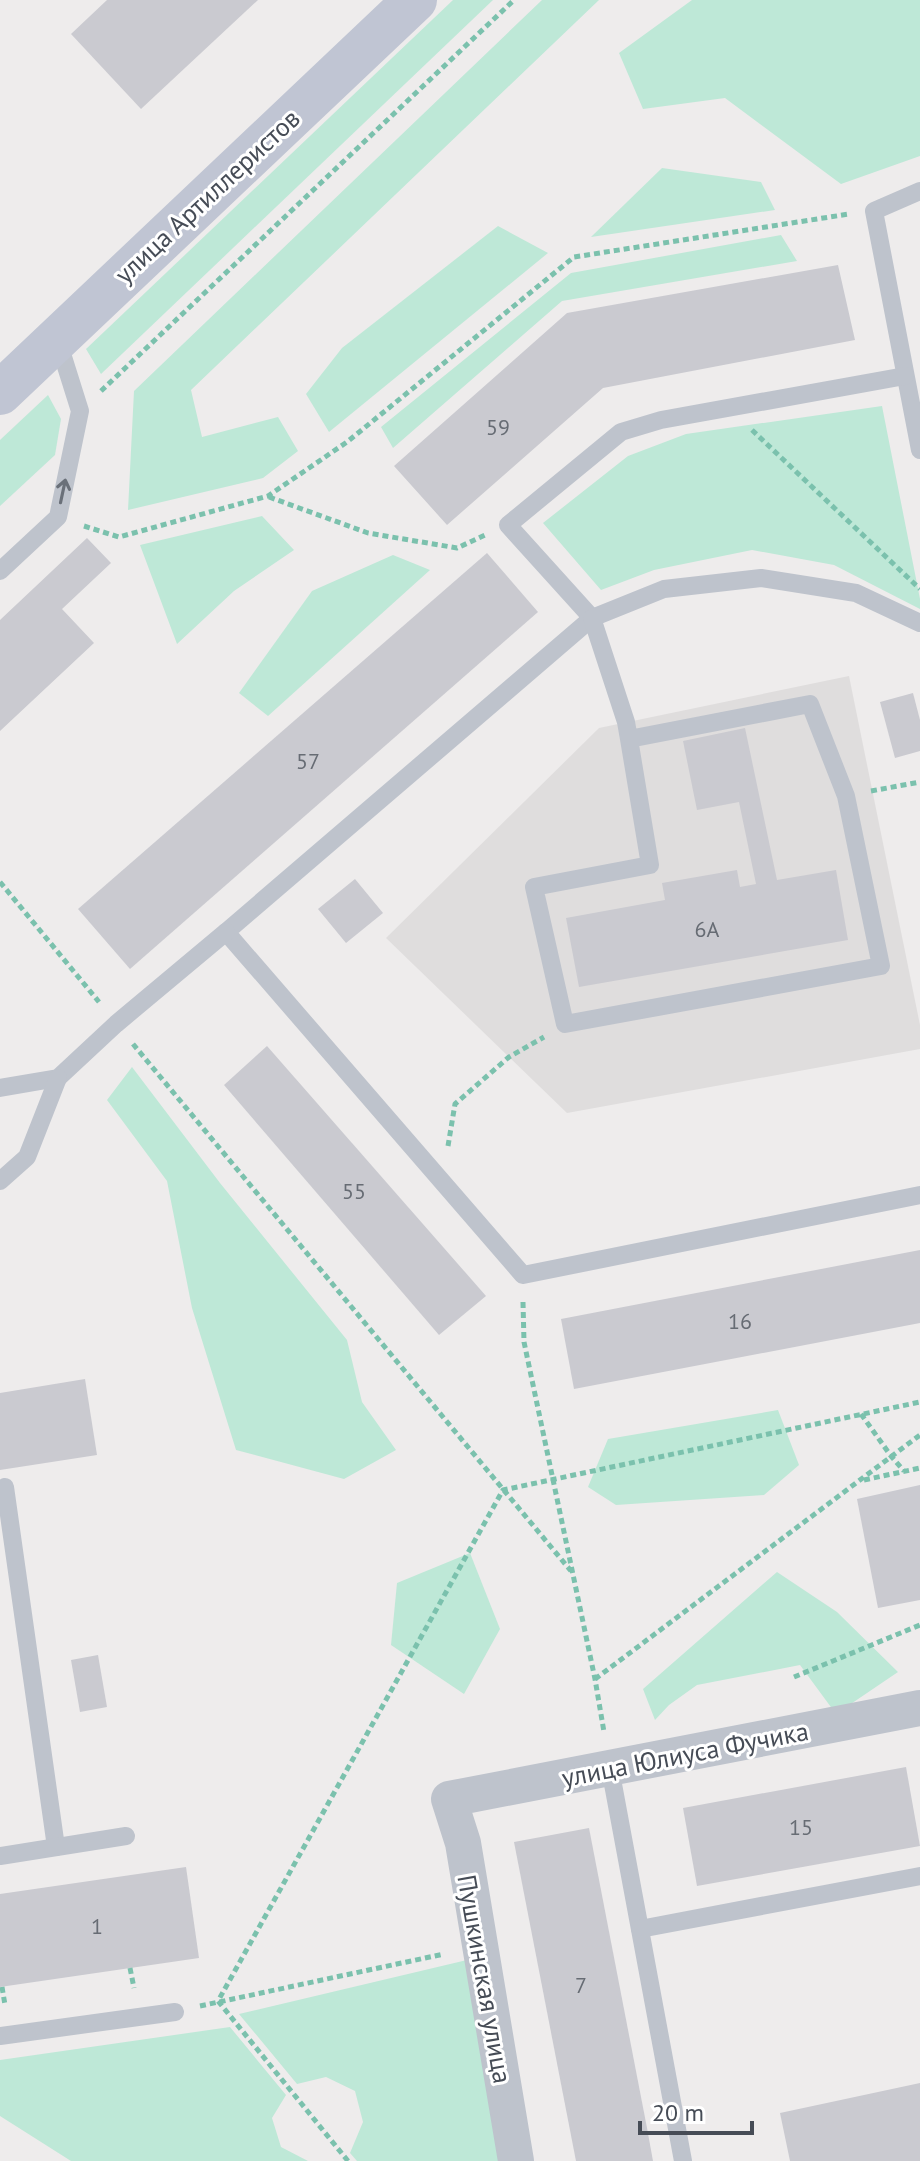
<svg xmlns="http://www.w3.org/2000/svg" width="920" height="2161" font-family="'PT Sans',sans-serif">
<style>
.education{fill:#dfdddd}
.green{fill:#bee8d7}
.building{fill:#cacad0}
.lines{fill:none;stroke-linecap:round;stroke-linejoin:round}
.path{stroke:#7bc1ad;stroke-width:5;stroke-dasharray:6 4;stroke-linecap:butt}
.lane{stroke:#bec3cc;stroke-width:18}
.street{stroke:#bec3cc;stroke-width:36}
.secondary{stroke:#c0c5d3;stroke-width:44}
.oneway{stroke:#6a7079}
.labels{text-anchor:middle;dominant-baseline:central;stroke-width:6;stroke-linejoin:round;paint-order:stroke}
.number-label{font-size:22px;fill:#676c74}
.street-label{font-size:26px;fill:#464c56;stroke:#fff}
</style>
<rect width="100%" height="100%" fill="#eeecec"/>
<polygon class="education" points="849,676 920,1025 920,1049 567,1113 386,938 599,728"/>
<g class="green">
<polygon points="453,0 493,0 101,374 86,349"/>
<polygon points="542,0 599,0 191,390 202,437 278,417 298,451 263,478 128,510 134,391"/>
<polygon points="692,0 920,0 920,156 841,184 725,98 643,109 619,53"/>
<polygon points="662,168 761,182 775,210 591,237"/>
<polygon points="498,226 548,253 329,432 306,394 342,348"/>
<polygon points="781,235 797,261 562,301 393,448 381,427 571,273"/>
<polygon points="48,395 61,419 55,455 0,506 0,440"/>
<polygon points="882,406 920,599 920,609 834,565 752,550 654,570 601,590 543,523 628,456 686,434"/>
<polygon points="262,516 294,550 234,591 177,644 140,545"/>
<polygon points="393,555 430,570 268,716 239,693 312,591"/>
<polygon points="132,1067 220,1183 347,1340 362,1402 396,1450 344,1479 236,1450 192,1308 167,1181 107,1100"/>
<polygon points="778,1410 799,1465 764,1495 616,1505 588,1487 608,1439"/>
<polygon points="470,1553 500,1629 464,1694 391,1645 397,1583"/>
<polygon points="777,1572 837,1612 898,1672 836,1714 800,1665 697,1685 669,1705 655,1720 643,1689"/>
<polygon points="467,1960 502,2161 357,2161 350,2153 363,2122 355,2091 326,2077 297,2084 239,2014"/>
<polygon points="230,2027 286,2095 272,2118 281,2147 308,2161 71,2161 0,2116 0,2060"/>
</g>
<g class="building">
<polygon points="107,0 258,0 141,109 71,34"/>
<polygon points="838,265 855,340 603,388 447,525 394,466 567,313"/>
<polygon points="87,538 111,563 62,609 94,643 0,731 0,620"/>
<polygon points="487,553 538,612 130,969 78,909"/>
<polygon points="913,693 920,720 920,751 895,758 880,702"/>
<polygon points="745,728 777,880 836,870 848,940 579,987 566,918 665,900 662,883 737,870 740,887 756,884 739,802 697,810 683,741"/>
<polygon points="355,879 383,913 346,943 318,909"/>
<polygon points="267,1046 486,1296 439,1335 224,1085"/>
<polygon points="920,1250 920,1323 574,1389 561,1319"/>
<polygon points="85,1379 97,1455 0,1470 0,1393"/>
<polygon points="920,1485 920,1600 878,1608 857,1499"/>
<polygon points="98,1655 107,1707 80,1712 71,1660"/>
<polygon points="906,1767 920,1846 697,1886 683,1808"/>
<polygon points="589,1828 647,2128 653,2161 576,2161 514,1842"/>
<polygon points="186,1867 199,1958 0,1987 0,1894"/>
<polygon points="920,2083 920,2161 790,2161 780,2113"/>
</g>
<g class="lines">
<g class="path">
<polyline points="101,391 514,0"/>
<polyline points="752,430 920,589"/>
<polyline points="269,497 368,533 457,548 485,535"/>
<polyline points="84,526 119,537 268,496 347,442 574,257 849,214"/>
<polyline points="871,791 920,782"/>
<polyline points="0,882 99,1002"/>
<polyline points="133,1044 571,1571"/>
<polyline points="448,1146 455,1104 509,1057 544,1037"/>
<polyline points="523,1302 524,1342 595,1679 604,1732"/>
<polyline points="861,1414 891,1456 904,1471"/>
<polyline points="864,1480 920,1468"/>
<polyline points="794,1677 920,1625"/>
<polyline points="595,1679 920,1435"/>
<polyline points="130,1968 134,1988"/>
<polyline points="2,1987 5,2005"/>
<polyline points="200,2006 444,1954"/>
<polyline points="348,2161 218,2001 503,1490 920,1402"/>
</g>
<g class="lane">
<polyline points="920,191 874,211 920,450"/>
<polyline points="905,376 661,420 621,432 508,525 592,618 226,932 523,1275 920,1195"/>
<polyline points="0,571 58,517 80,411 58,341"/>
<polyline points="629,739 810,704 846,796 881,966 565,1024 534,887 650,865 629,739 626,722 592,618 664,589 761,578 856,593 920,623"/>
<polyline points="0,1088 58,1078 116,1024 226,932"/>
<polyline points="0,1181 27,1157 58,1078"/>
<polyline points="5,1487 56,1847"/>
<polyline points="610,1768 683,2161"/>
<polyline points="0,1856 126,1836"/>
<polyline points="640,1929 920,1876"/>
<polyline points="0,2036 175,2012"/>
</g>
<polyline class="street" points="516,2161 463,1843 449,1799 920,1708"/>
<polyline class="secondary" points="0,393 415,0"/>
</g>
<defs><path id="oneway-shaft" d="M-6 0H5M1.5-3L5.5 0L1.5 3" fill="none" stroke-width="1.6" stroke-linecap="round" stroke-linejoin="round" transform="scale(2)"/></defs>
<use class="oneway" href="#oneway-shaft" transform="translate(63 491) rotate(-78)"/>
<g class="labels">
<g class="number-label">
<text x="498" y="427">59</text>
<text x="308" y="761">57</text>
<text x="707" y="929">6А</text>
<text x="354" y="1191">55</text>
<text x="740" y="1321">16</text>
<text x="801" y="1827">15</text>
<text x="97" y="1926">1</text>
<text x="581" y="1985">7</text>
</g>
<g class="street-label">
<text transform="translate(207 196) rotate(-43)">улица Артиллеристов</text>
<text transform="translate(685 1754) rotate(-11)">улица Юлиуса Фучика</text>
<text transform="translate(485 1979) rotate(80)">Пушкинская улица</text>
</g>
</g>
<path d="M640 2121v12h112v-12" fill="none" stroke="#464c56" stroke-width="4"/>
<text x="652" y="2121" font-size="24" fill="#464c56" stroke="#ffffff" stroke-width="6" paint-order="stroke">20 m</text>
</svg>
